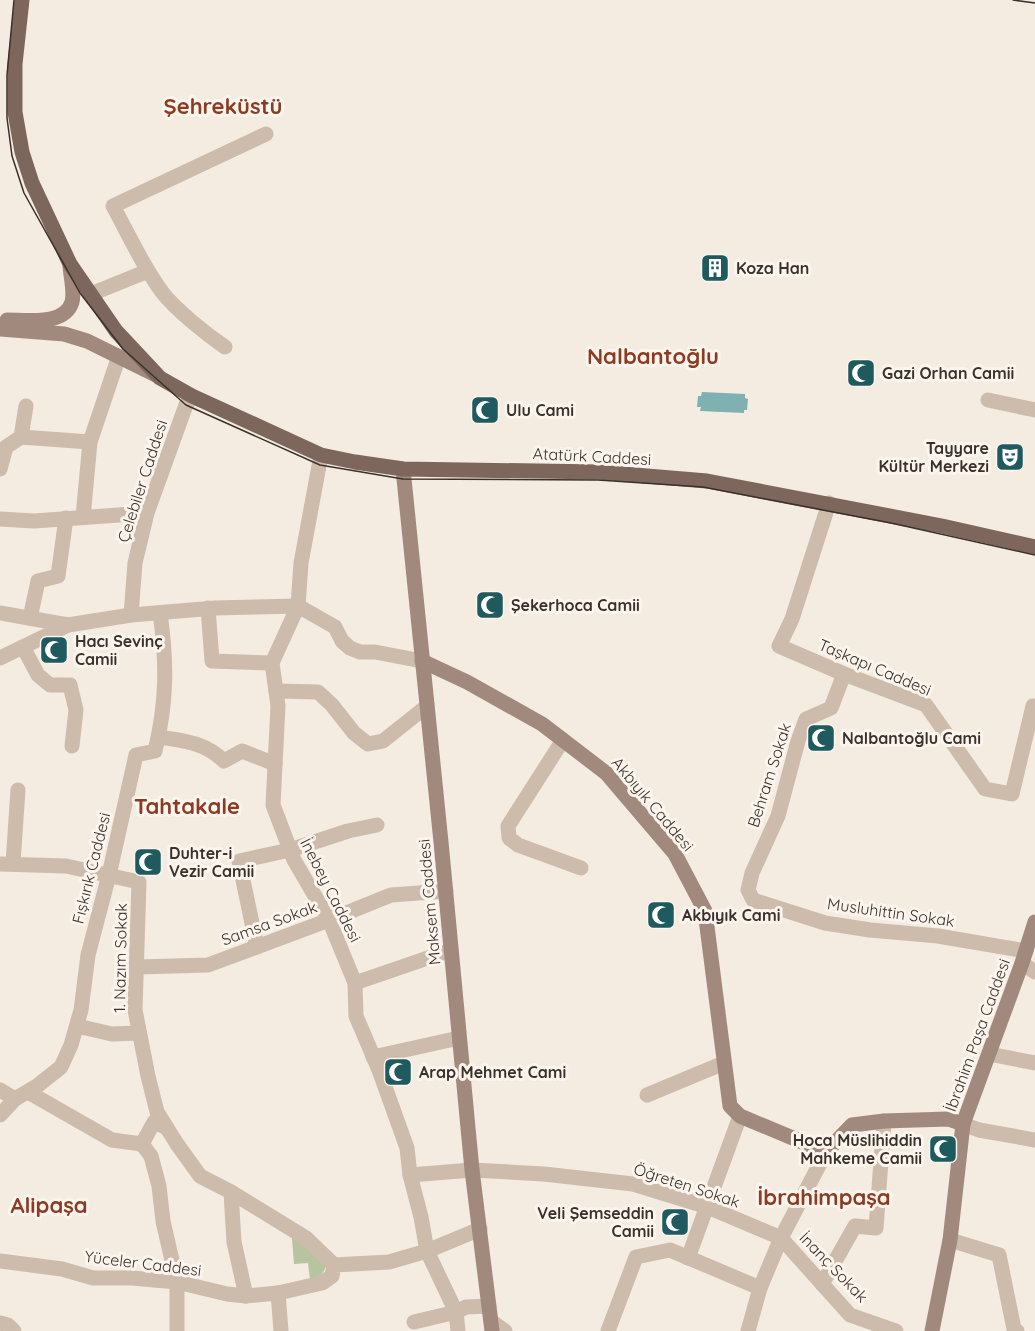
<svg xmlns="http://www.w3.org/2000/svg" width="1035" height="1331" font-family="Quicksand,sans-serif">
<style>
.green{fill:#b8c4a0}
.water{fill:#7fb0b2}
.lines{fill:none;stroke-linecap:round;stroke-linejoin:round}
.street{stroke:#cdbbac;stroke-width:15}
.secondary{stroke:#a18a7d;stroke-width:15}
.primary{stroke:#7d675c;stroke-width:15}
.tram{stroke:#3b302b;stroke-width:1.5}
.labels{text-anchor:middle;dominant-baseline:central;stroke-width:6;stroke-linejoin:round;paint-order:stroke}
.poi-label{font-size:16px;font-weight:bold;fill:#3b302b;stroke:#fbf5ee;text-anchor:start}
.street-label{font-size:16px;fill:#3b302b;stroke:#fbf5ee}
.district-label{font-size:22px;font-weight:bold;fill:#8c3b22;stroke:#fbf5ee}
</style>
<rect width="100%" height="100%" fill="#f4ebe1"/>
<path class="green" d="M 291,1226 L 327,1263 C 324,1274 320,1277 310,1280 L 308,1263 L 294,1264 Z"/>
<polygon class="water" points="702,392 745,394 745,398 748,399 747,410 744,410 744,413 700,411 701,407 697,407 698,396 701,396"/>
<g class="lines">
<g class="street">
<polyline points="91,294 148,271"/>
<path d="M 225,347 C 206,334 176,310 162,292 C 142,265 129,235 113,206 L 266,134"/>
<polyline points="988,400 1035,410"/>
<polyline points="21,437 90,442"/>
<polyline points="321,455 301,563 298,606 272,663 278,706 273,805 294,860 329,920 355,983 356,1016 379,1070 407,1148 410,1175 421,1217 427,1251 456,1312 458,1331"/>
<polyline points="0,469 6,447 21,437 26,406"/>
<polyline points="829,503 792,619 779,646 844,674 926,705 985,789 1012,794 1033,706 1035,706"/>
<polyline points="83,517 90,442 119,356"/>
<polyline points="0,519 34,521 147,513"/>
<polyline points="298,606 335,627 342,641 350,648 360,652 375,652 422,661"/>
<polyline points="208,608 212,661 272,663"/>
<polyline points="0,613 68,625"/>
<polyline points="131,615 135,563 147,513 186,405 192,396"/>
<polyline points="30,618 38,581 58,576 66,518"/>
<polyline points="23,647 38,675 50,685 70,685 76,710 72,746"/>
<polyline points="0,658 68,625 131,615 215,608 298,606"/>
<polyline points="844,674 831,708 806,719 798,741 778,816 752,873 748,890 753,900 825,923 870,930 938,936 1026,951"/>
<polyline points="276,691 318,692 332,705 354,733 368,744 383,741 427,706"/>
<path d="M 159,737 C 185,741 204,742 224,761 L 242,751 L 275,764"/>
<polyline points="563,740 508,826 509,838 518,845 581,868"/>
<polyline points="13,863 18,790"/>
<polyline points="0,864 66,866 139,882 135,1010 148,1076 157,1112 177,1144 200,1176 231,1192 306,1238 334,1265"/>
<polyline points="257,947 239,861 290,850 348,831 377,825"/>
<polyline points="1022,963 1035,972"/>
<polyline points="137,967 208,965 329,920 391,895 446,891"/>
<polyline points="355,983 451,950"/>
<polyline points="77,1026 112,1034 139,1033"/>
<polyline points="989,1054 1035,1063"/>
<polyline points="373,1057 459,1038"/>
<polyline points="0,1090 15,1099"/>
<polyline points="28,1092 112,1140 142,1144"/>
<polyline points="647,1095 724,1063"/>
<path d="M 0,1115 L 15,1099 L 37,1086 L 61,1067 L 71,1045 L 81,1010 L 88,955 L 109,875 L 136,755 L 155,751 C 167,702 167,662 160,613"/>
<polyline points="963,1124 979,1130 1035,1140"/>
<polyline points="167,1128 154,1122 142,1144 151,1156 159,1186 163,1221 177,1282 177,1331"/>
<polyline points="410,1175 472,1170 544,1174 633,1184 708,1207 781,1238 850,1315 896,1331"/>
<polyline points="231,1192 234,1242 246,1296"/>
<polyline points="950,1240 999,1255 1014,1329 1017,1331"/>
<polyline points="688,1258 740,1116"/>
<polyline points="0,1261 62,1269 93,1278 132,1278 177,1282 227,1294 246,1296 278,1293 322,1283 332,1276 334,1265 389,1262 427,1251 480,1229"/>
<polyline points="822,1284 855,1226 876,1228 884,1121"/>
<polyline points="278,1293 281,1331"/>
<polyline points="491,1321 505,1331"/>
<polyline points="414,1322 456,1312 466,1307 489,1306"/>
<polyline points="0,1323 8,1325 14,1331"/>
<polyline points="608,1331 636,1257 670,1250 760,1288"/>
<polyline points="748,1331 760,1288 781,1238 826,1152"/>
</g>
<g class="secondary">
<path d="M 7,320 C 27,320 65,326 72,302 C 75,291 70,275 70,264"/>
<polyline points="0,329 64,334 87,341 156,375"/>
<polyline points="403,469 441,842 472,1170 492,1331"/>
<polyline points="422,661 467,682 542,724 606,773 675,854 705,911 730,1106 740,1116 826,1152 852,1125 884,1121 948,1119 963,1124"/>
<polyline points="932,1331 950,1240 963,1124 1022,963 1035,922"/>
</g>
<polyline class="primary" points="22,0 15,64 15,112 22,152 32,183 70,264 116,331 160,378 192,396 321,455 355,462 403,469 599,472 707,481 942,526 1035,547"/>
<g class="tram">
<polyline points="14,0 7,75 7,118 12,156 24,193 80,293 123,349 186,405 320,465 403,479 598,480 703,487 891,523 1035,555"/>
<polyline points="1013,0 1035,3"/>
</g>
</g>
<defs>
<g id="building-square" transform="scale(1.5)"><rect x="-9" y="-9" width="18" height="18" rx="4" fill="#1f5a5e" stroke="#fbf5ee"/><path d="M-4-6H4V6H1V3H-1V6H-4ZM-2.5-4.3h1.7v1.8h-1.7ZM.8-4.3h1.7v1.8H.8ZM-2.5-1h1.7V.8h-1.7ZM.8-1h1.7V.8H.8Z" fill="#fff"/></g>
<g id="mosque-square" transform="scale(1.5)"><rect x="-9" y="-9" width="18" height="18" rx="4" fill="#1f5a5e" stroke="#fbf5ee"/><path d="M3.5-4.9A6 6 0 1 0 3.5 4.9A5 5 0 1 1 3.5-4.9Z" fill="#fff"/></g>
<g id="theatre-square" transform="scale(1.5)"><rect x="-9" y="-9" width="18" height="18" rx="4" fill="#1f5a5e" stroke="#fbf5ee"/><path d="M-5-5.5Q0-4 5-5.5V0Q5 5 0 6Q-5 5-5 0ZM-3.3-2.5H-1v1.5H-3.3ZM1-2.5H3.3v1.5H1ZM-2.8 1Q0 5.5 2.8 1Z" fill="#fff"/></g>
</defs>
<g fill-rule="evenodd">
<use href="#building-square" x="715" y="268"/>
<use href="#mosque-square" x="861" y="373"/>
<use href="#mosque-square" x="485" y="410"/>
<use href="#theatre-square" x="1010" y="457"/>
<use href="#mosque-square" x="490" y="605"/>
<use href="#mosque-square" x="54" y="650"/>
<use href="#mosque-square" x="821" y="738"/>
<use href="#mosque-square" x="148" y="862"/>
<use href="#mosque-square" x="661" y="915"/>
<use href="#mosque-square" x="398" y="1072"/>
<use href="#mosque-square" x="943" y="1149"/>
<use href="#mosque-square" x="675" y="1222"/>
</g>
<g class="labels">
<g class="poi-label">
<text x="736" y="268">Koza Han</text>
<text x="882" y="373">Gazi Orhan Camii</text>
<text x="506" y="410">Ulu Cami</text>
<text x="989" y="448" text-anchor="end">Tayyare<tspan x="989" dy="18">Kültür Merkezi</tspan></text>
<text x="511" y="605">Şekerhoca Camii</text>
<text x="75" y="641">Hacı Sevinç<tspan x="75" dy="18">Camii</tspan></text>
<text x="842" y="738">Nalbantoğlu Cami</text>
<text x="169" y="853">Duhter-i<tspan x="169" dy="18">Vezir Camii</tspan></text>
<text x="682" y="915">Akbıyık Cami</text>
<text x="419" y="1072">Arap Mehmet Cami</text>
<text x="922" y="1140" text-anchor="end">Hoca Müslihiddin<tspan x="922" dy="18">Mahkeme Camii</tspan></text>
<text x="654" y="1213" text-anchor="end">Veli Şemseddin<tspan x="654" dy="18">Camii</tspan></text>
</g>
<g class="street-label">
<text transform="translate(592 456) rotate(3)">Atatürk Caddesi</text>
<text transform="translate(142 481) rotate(-72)">Çelebiler Caddesi</text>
<text transform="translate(875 667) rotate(23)">Taşkapı Caddesi</text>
<text transform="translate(769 775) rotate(-72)">Behram Sokak</text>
<text transform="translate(653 804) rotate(50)">Akbıyık Caddesi</text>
<text transform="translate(91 868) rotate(-76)">Fışkırık Caddesi</text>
<text transform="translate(331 890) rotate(63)">İnebey Caddesi</text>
<text transform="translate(429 902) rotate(-95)">Maksem Caddesi</text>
<text transform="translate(891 912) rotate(8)">Musluhittin Sokak</text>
<text transform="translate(269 923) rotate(-20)">Samsa Sokak</text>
<text transform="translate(120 958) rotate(-89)">1. Nazım Sokak</text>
<text transform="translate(977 1035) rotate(-70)">İbrahim Paşa Caddesi</text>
<text transform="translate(687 1185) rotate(18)">Öğreten Sokak</text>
<text transform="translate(143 1263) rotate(7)">Yüceler Caddesi</text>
<text transform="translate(834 1267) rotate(46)">İnanç Sokak</text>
</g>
<g class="district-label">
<text x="223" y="106">Şehreküstü</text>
<text x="653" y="356">Nalbantoğlu</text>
<text x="187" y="806">Tahtakale</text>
<text x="824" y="1197">İbrahimpaşa</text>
<text x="49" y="1205">Alipaşa</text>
</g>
</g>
</svg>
